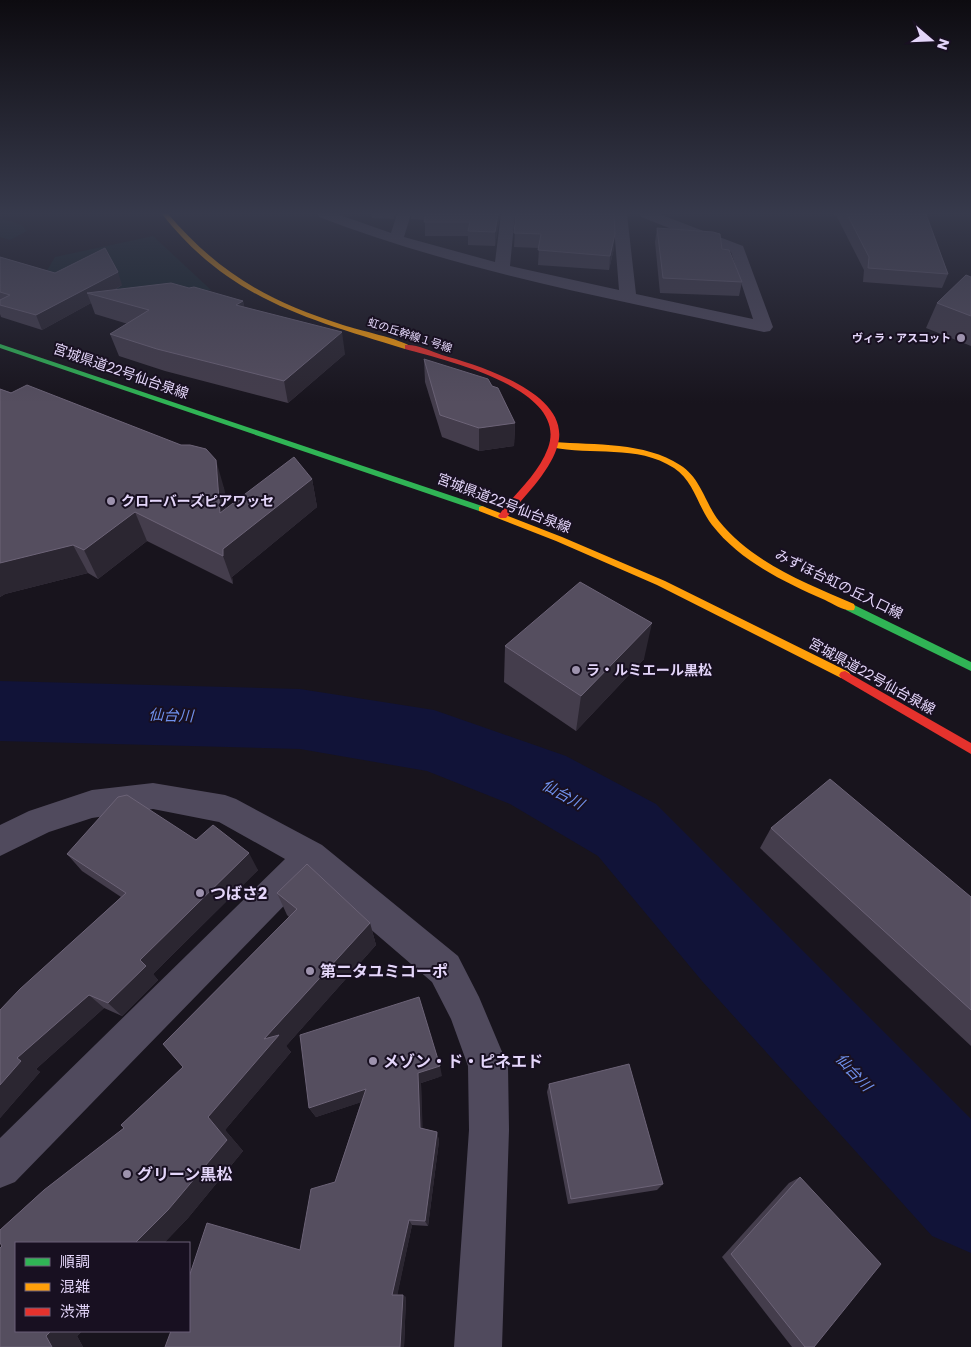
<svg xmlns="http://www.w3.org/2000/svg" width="971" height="1347" font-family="Poppins,'Noto Sans JP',sans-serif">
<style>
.green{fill:#152329}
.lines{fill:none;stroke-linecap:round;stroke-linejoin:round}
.river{fill:#111338;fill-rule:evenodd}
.street{fill:#504a5d;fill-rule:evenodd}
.fast{fill:#30b455;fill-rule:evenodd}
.slow{fill:#ff9f0a;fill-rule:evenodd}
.jam{fill:#e5322d;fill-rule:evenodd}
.wall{fill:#443d4c}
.shaded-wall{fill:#2b2631}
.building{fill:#554e5f;stroke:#6c6377}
.poi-dot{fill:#9d92ad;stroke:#181021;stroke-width:2}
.labels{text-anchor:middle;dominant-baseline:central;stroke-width:4;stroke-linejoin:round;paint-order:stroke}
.far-street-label{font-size:11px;fill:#e4d6fa;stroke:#181021}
.far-poi-label{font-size:11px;font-weight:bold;fill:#e4d6fa;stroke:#181021;text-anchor:end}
.street-label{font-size:14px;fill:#e4d6fa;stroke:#181021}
.poi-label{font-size:14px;font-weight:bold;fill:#e4d6fa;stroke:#181021;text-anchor:start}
.water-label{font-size:15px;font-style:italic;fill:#7091ed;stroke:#181021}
.near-poi-label{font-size:16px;font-weight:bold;fill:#e4d6fa;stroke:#181021;text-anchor:start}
</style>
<rect width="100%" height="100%" fill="#18141d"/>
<g class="green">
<polygon points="0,218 20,224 27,231 10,240 0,237"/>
<polygon points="153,236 211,290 143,303 43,277 55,257"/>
</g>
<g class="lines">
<polygon class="river" points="0,681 300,689 434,710 566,756 656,804 971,1119 971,1253 932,1236 702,981 598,856 510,804 427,771 300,749 0,741"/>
<g class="street">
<path d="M 317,214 L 337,214 L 391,233 L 397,214 L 411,214 L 404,237 L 495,262 L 501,214 L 515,214 L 510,266 L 619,290 L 613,214 L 627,214 L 636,294 L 753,319 L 731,252 L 641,217 L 639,214 L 659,214 L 743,246 L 773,327 L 770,331 L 764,332 C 615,299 462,272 319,217 Z"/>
<polygon points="153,783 225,795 236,799 322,845 458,956 479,997 508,1066 509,1130 502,1347 454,1347 469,1130 468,1066 451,1019 432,982 311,878 15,1182 0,1188 0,1138 285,859 219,822 153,809 92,818 49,832 0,856 0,825 29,811 92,790"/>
</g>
<g class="fast">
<polygon points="0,344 485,507 487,509 485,511 479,511 0,348"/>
<polygon points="850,603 971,662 971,671 846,610 845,607 846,604"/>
</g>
<g class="slow">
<path d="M 162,214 L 168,214 C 220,274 268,301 343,325 C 358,330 401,339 412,347 L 405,349 C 307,319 229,299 162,214 Z"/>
<path d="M 554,442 C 595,445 645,442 680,465 C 701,478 705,503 719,521 C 753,563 806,583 854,604 L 855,607 L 854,610 C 845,612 833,604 825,600 C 784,582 740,561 712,525 C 698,507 694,481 674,468 C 637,444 592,456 551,447 L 551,443 Z"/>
<polygon points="482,506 562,537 665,581 849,672 851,675 849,678 841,678 657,585 556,541 479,511 479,507"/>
</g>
<g class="jam">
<path d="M 405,345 C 417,344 431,351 442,355 C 477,365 565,391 559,439 C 555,467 524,497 506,518 L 500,518 L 498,516 C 515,493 538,475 548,448 C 570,388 444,360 405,349 Z"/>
<polygon points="845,671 971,743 971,754 841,678 839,675 841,672"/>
</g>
</g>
<g class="wall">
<polygon points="372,214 395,214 394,219 372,218"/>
<polygon points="411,214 500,214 495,246 468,245 468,236 425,236 425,220 411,219"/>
<polygon points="516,214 614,248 609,270 538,265 539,248 514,247"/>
<polygon points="831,214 926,214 948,274 942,288 863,282 864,270 836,215"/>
<polygon points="657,228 722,249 742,282 739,296 660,293 655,242"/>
<polygon points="0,257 55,273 122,285 115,290 189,288 243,301 244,307 345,354 288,403 165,371 119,356 110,334 128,324 95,314 91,303 42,330 1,317 0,314"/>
<polygon points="971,277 971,346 926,328 937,303"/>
<polygon points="424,359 492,386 515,423 514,446 479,451 442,437 425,382"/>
<polygon points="0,389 181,445 224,488 226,508 312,479 317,507 232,577 233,584 147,541 98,579 88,573 5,594 0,597"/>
<polygon points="505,646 644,659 576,731 504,682"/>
<polygon points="771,828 971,897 971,1046 760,848"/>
<polygon points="196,840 258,870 153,974 158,980 122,1016 104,1008 36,1069 40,1072 0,1118 0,1010 121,897 82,871 67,854"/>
<polygon points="307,864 370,923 376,945 286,1046 291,1052 225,1130 243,1151 188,1218 164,1243 16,1243 16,1331 82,1331 77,1336 83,1347 0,1347 0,1248 2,1246 0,1243 0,1230 44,1190 124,1128 121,1125 183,1067 163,1044 289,917 287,915 277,893"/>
<polygon points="442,1076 421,1083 422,1128 437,1132 439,1141 428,1226 412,1225 397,1295 406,1297 404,1347 300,1250 335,1182 361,1102 316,1117 309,1108"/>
<polygon points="549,1084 663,1184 657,1190 568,1204 547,1092"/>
<polygon points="800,1177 814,1347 792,1347 722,1257 789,1183"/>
</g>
<g class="shaded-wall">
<polygon points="498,214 500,214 495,246 495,232"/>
<polygon points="615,234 614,248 609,270 610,256"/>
<polygon points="118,272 122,285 101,297 87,293 91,303 42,330 36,315"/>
<polygon points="243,301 248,322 236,305"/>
<polygon points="342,332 345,354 288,403 284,381"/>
<polygon points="515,423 514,446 479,451 479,428"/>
<polygon points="216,460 224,488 229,541 220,513"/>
<polygon points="312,479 317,507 232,577 233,584 223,556 223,549"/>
<polygon points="135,512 147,541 98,579 84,550"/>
<polygon points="73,545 88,573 5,594 0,597 0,563"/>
<polygon points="652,623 644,659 576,731 581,696"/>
<polygon points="249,853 258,870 153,974 158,980 122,1016 108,1003 140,960"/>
<polygon points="370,923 376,945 286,1046 291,1052 225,1130 243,1151 188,1218 164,1243 135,1243 208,1117 264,1039"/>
<polygon points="89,995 104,1008 36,1069 40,1072 0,1118 0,1085 17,1058"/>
<polygon points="440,1066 442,1076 421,1083 423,1136 420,1128 418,1073"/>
<polygon points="366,1089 371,1099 316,1117 309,1108"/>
<polygon points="437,1132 439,1141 428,1226 425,1221"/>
<polygon points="409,1220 412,1225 397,1297 392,1295"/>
<polygon points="403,1295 406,1297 404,1347 400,1347"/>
<polygon points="51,1331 82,1331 77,1336 83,1347 52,1347 46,1336"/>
</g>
<g class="building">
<polygon points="426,214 498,214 495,232 468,231 470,222 424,222"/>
<polygon points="516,214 614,214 615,234 610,256 538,250 541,234 514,233"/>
<polygon points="847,214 926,214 948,274 868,268 869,257"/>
<polygon points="657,228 713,232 720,234 722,249 729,250 742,282 663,278"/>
<polygon points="105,248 118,272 36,315 0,305 0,300 10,295 0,292 0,257 55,273"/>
<polygon points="966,275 971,277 971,316 937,303"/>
<polygon points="171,283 189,288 194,287 243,301 236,305 342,332 284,381 157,349 110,334 149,310 87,293"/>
<polygon points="424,359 488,379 492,386 498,388 515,423 479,428 440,415"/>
<polygon points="27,385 181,445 190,445 206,449 216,460 220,513 294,457 312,479 223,549 223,556 135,512 84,550 73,545 0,563 0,389 11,393"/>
<polygon points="580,582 652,623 581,696 505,646"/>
<polygon points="830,779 971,897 971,1010 771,828"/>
<polygon points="127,795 196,840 213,825 249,853 140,960 146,966 108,1003 89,995 17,1058 21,1061 0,1085 0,1010 20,989 126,893 67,854 118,797"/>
<polygon points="307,864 370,923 264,1039 279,1035 208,1117 227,1140 168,1210 135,1243 16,1243 16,1331 51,1331 46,1336 52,1347 0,1347 0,1248 2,1246 0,1243 0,1230 44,1190 124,1128 121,1125 183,1067 163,1044 297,909 277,893"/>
<polygon points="419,997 440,1066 418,1073 420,1128 437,1132 425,1221 409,1220 392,1295 403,1295 400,1347 165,1347 171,1331 189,1331 189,1277 207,1223 300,1250 311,1189 335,1182 366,1089 309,1108 300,1035"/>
<polygon points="629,1064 663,1184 571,1199 549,1084"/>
<polygon points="800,1177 881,1264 814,1347 805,1347 731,1254"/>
</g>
<linearGradient id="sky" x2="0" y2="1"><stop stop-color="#0d0b10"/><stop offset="0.53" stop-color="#373a4c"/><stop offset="1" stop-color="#373a4c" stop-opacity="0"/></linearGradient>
<rect width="971" height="403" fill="url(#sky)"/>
<g class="poi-dot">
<circle cx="961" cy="338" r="5"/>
<circle cx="111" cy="501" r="5"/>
<circle cx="576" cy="670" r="5"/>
<circle cx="200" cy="893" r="5"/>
<circle cx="310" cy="971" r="5"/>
<circle cx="373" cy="1061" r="5"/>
<circle cx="127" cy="1174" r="5"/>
</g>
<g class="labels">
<g class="far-street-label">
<text transform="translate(410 335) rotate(18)">虹の丘幹線１号線</text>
</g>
<g class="far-poi-label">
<text x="951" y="338">ヴィラ・アスコット</text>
</g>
<g class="street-label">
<text transform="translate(121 371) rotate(19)">宮城県道22号仙台泉線</text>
<text transform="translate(504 503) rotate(21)">宮城県道22号仙台泉線</text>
<text transform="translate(839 584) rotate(26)">みずほ台虹の丘入口線</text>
<text transform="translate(872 676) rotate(29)">宮城県道22号仙台泉線</text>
</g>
<g class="poi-label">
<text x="121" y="501">クローバーズピアワッセ</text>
<text x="586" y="670">ラ・ルミエール黒松</text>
</g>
<g class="water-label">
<text transform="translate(171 715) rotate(2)">仙台川</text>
<text transform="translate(563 794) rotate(29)">仙台川</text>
<text transform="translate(854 1072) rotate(47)">仙台川</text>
</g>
<g class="near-poi-label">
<text x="210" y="893">つばさ2</text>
<text x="320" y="971">第二タユミコーポ</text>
<text x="383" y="1061">メゾン・ド・ピネエド</text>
<text x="137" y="1174">グリーン黒松</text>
</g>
</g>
<rect x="15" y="1242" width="175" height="90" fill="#181021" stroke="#6a5f78"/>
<rect x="25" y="1258" width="25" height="8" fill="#30b455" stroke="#6a5f78"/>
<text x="60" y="1267" font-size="15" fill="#e4d6fa">順調</text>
<rect x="25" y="1283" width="25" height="8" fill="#ff9f0a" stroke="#6a5f78"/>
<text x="60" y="1292" font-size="15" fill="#e4d6fa">混雑</text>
<rect x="25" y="1308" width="25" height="8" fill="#e5322d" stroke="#6a5f78"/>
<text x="60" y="1317" font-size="15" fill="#e4d6fa">渋滞</text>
<g transform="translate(931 40) rotate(109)" stroke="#181021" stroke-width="4" paint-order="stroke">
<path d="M0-4L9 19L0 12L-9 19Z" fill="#e4d6fa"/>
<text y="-8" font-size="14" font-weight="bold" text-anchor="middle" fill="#e4d6fa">N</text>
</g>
</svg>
